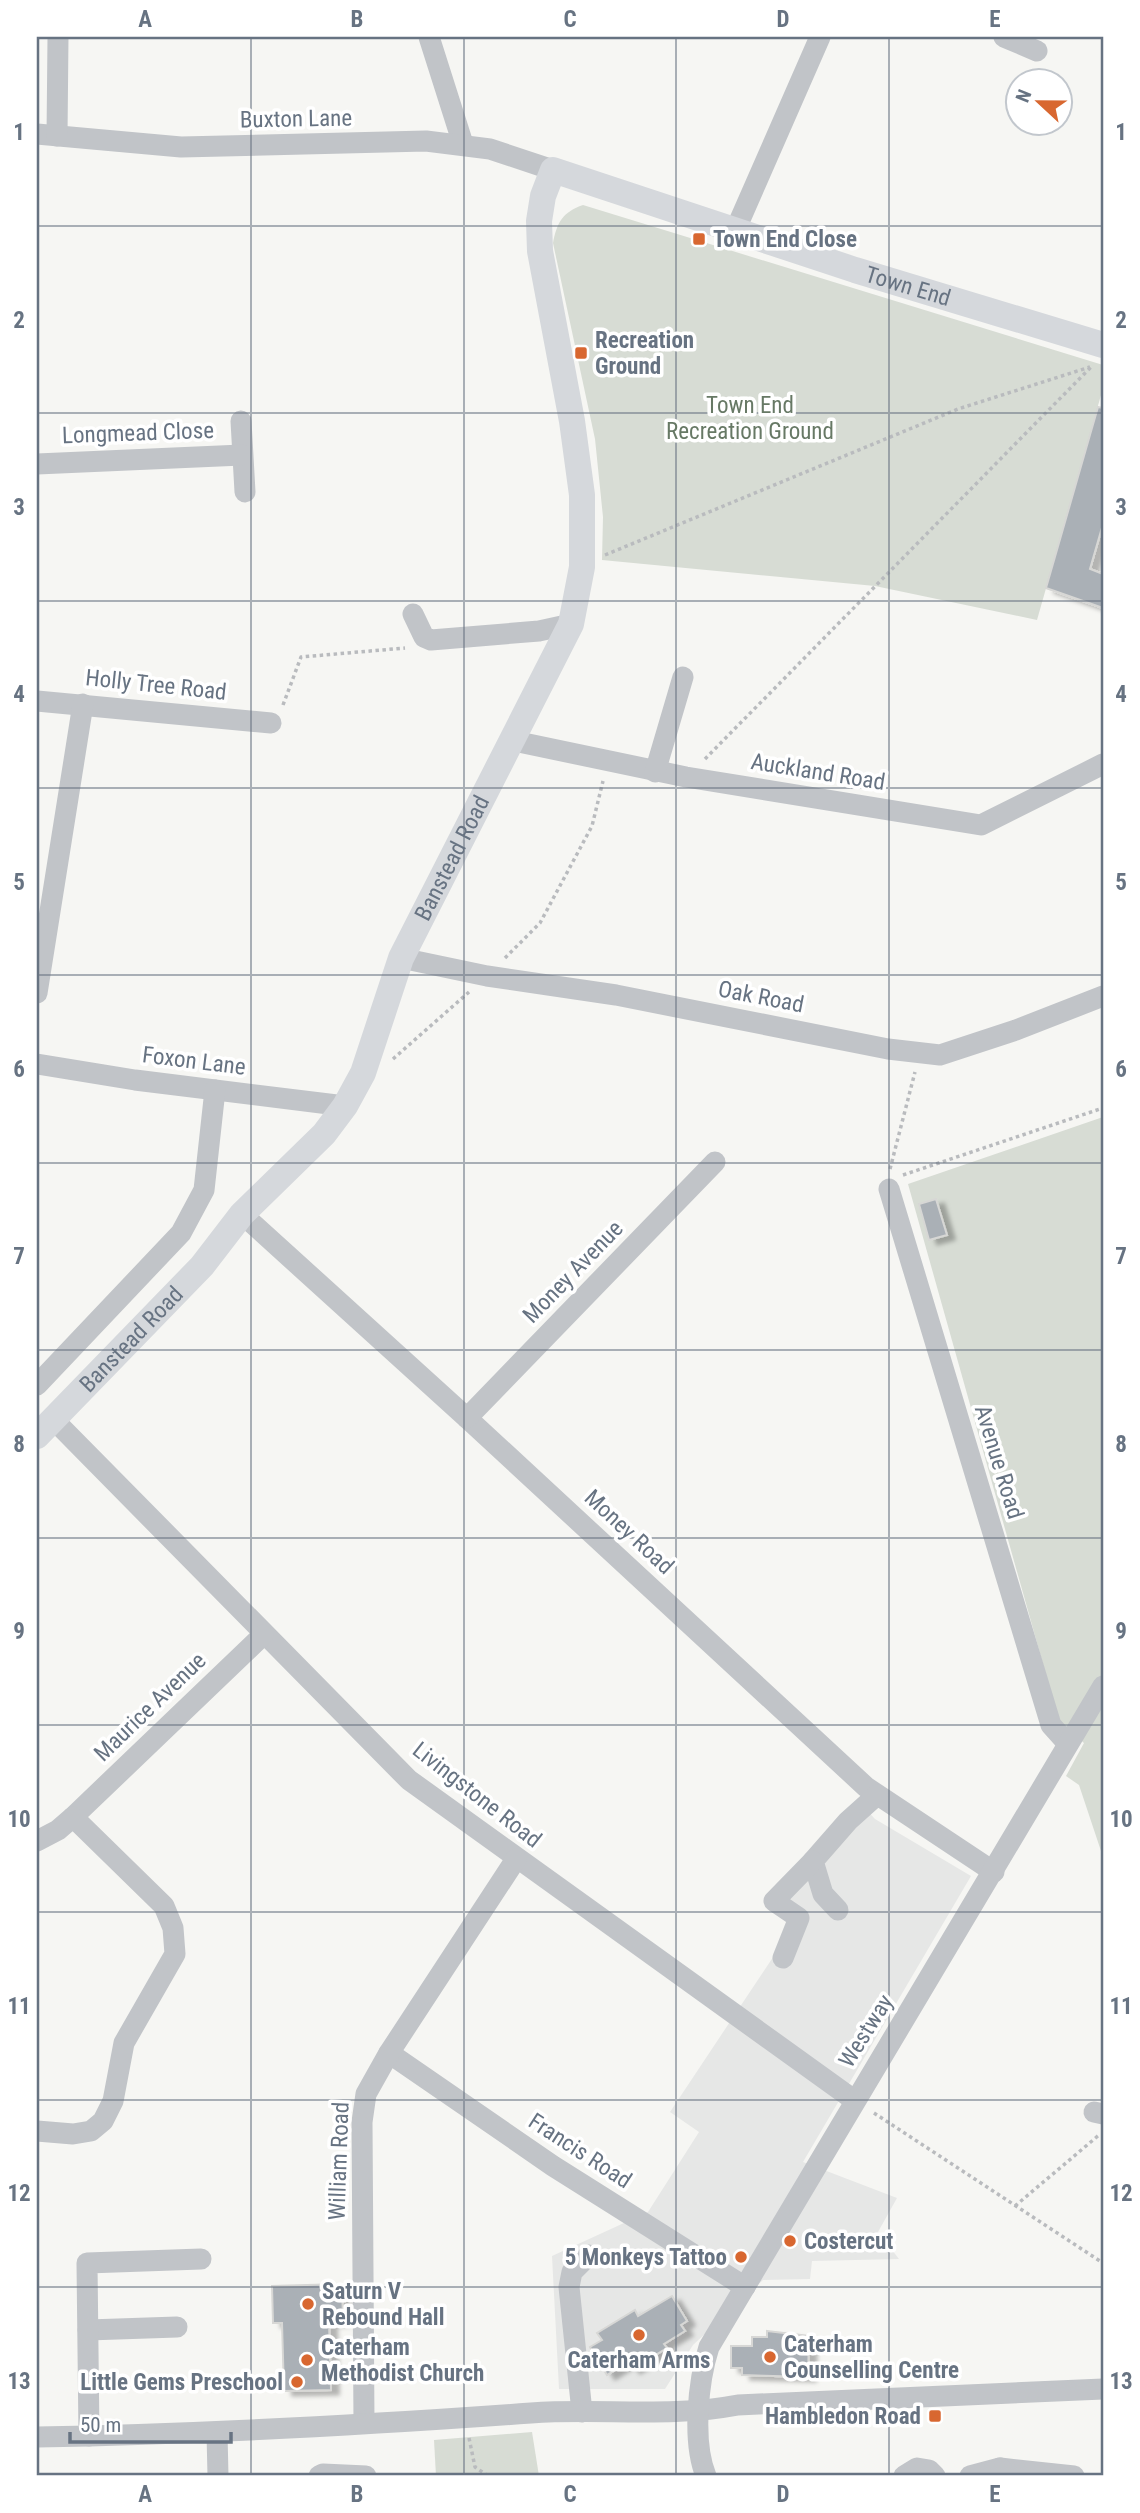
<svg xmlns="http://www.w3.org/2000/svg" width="1140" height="2513" font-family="'Roboto Condensed',sans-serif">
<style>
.built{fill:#e6e7e6}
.green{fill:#d7dcd4}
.building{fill:#aab0b6;stroke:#d7d7d5;stroke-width:2;filter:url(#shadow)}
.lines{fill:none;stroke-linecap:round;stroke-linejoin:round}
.path{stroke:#b9bbbe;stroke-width:3.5;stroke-dasharray:3.5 3.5;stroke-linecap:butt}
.minor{stroke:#c1c4c8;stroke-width:21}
.major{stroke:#d5d8dc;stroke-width:26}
.grid{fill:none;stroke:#677382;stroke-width:2;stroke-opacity:0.55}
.poi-dot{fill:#d86730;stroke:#fff;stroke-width:2.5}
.labels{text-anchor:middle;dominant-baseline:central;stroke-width:7;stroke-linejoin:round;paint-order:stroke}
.street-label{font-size:23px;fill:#677382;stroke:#fff}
.poi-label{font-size:23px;font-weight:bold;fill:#677382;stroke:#fff;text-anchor:start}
.park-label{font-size:23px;fill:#677965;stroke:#fff}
.neatline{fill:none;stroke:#677382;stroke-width:2.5}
.grid-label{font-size:23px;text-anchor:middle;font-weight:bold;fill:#677382}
</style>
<defs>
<filter id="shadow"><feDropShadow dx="8" dy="4.5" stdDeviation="2" flood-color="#0004"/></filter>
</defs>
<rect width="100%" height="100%" fill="#f6f6f3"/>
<polygon class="built" points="857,1800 875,1819 971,1876 803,2162 897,2198 878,2232 899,2259 812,2261 810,2279 763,2280 693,2345 665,2389 559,2389 552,2256 648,2212 699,2132 670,2112 803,1912 776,1894"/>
<g class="green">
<path d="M 583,205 L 1103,365 L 1103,388 L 1037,620 L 875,586 L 602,560 L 603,517 L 595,439 L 553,243 C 557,222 563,212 583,205 Z"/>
<polygon points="1103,1117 1103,1857 1079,1785 1066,1776 1084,1743 1059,1721 908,1184"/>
<polygon points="532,2432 539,2476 436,2476 434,2440"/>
</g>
<g class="building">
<polygon points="1098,407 1103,408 1103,524 1090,569 1103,574 1103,608 1046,588"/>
<polygon points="936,1199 947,1235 929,1240 919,1204"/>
<polygon points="342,2284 343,2321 329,2322 331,2390 284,2391 282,2323 273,2323 272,2286"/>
<polygon points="672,2296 687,2321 681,2325 685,2331 664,2344 667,2348 632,2369 628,2362 607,2375 590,2347 602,2340 597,2333 635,2310 638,2316"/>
<polygon points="767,2331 809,2336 808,2377 742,2375 742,2368 731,2368 731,2346 752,2346 752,2337 767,2337"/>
</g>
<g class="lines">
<g class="path">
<polyline points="605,555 958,409 1090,367"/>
<polyline points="283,705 301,657 405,648"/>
<polyline points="705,759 1092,366"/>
<polyline points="505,958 540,923 592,826 603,781"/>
<polyline points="393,1059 469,992"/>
<polyline points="890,1169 915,1072"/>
<polyline points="903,1175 1103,1108"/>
<polyline points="874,2113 1103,2263"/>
<polyline points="1015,2206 1099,2135"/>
<polyline points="469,2438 475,2467 488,2476"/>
</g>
<g class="minor">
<polyline points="429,37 463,144"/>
<polyline points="1004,37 1037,51"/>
<polyline points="37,134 181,147 426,141 490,149 553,170"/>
<polyline points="57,136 58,37"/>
<polyline points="735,231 820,37"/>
<polyline points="241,421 245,492"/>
<polyline points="37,464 242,455"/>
<polyline points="413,614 424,637 431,640 539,631 571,624"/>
<polyline points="37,701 271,723"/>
<polyline points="514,741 686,777 981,825 1103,764"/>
<polyline points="655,772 683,677"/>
<polyline points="401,958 487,976 616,995 888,1049 940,1055 1016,1030 1103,996"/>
<polyline points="37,993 83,704"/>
<polyline points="37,1064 135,1080 345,1106"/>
<polyline points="889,1189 1051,1725 1068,1744"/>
<polyline points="242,1214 467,1418 866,1787 994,1872"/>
<polyline points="37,1385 181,1233 204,1190 215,1090"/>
<polyline points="467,1418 715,1162"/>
<polyline points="53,1419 409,1780 854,2100"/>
<polyline points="37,1841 58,1830 73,1817 263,1635"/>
<polyline points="838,1910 823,1894 813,1861 848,1821 877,1795"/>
<polyline points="783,1958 799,1918 774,1901 813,1861"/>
<polyline points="389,2053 553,2166 745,2287"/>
<polyline points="1094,2112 1103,2114"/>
<polyline points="37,2131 73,2134 91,2131 103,2121 113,2101 124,2043 175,1954 173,1928 164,1906 73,1817"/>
<polyline points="88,2330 177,2327"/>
<polyline points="582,2412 569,2287 572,2272 589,2255"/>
<polyline points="364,2423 362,2122 366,2094 389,2053 516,1859"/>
<polyline points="217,2433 218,2476"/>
<polyline points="89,2436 87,2263 201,2259"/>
<path d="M 37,2437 C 202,2434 366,2425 531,2413 C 600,2408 670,2418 738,2405 L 1103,2389"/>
<polyline points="1000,2468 1074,2476"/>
<polyline points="319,2476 323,2474 366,2476"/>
<path d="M 706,2476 C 692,2442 698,2381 709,2347 L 1103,1686"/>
<polyline points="904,2476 917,2468 929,2470 935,2476"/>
<polyline points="970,2476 1000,2468 1007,2476"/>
</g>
<path class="major" id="s1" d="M 37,1436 L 202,1266 L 242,1214 L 324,1134 L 345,1106 L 363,1073 L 401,958 L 571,624 L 582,567 L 582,495 L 572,421 L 540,251 L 539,221 L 543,196 L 553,170 L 855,270 L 1103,345"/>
</g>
<path class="grid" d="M 251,37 L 251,2476M 464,37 L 464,2476M 676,37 L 676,2476M 889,37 L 889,2476M 37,226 L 1103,226M 37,413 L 1103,413M 37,601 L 1103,601M 37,788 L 1103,788M 37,975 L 1103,975M 37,1163 L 1103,1163M 37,1350 L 1103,1350M 37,1538 L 1103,1538M 37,1725 L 1103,1725M 37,1912 L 1103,1912M 37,2100 L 1103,2100M 37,2287 L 1103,2287"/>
<g class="poi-dot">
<rect x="692" y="232" width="14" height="14" rx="3.5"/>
<rect x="574" y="346" width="14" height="14" rx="3.5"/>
<circle cx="790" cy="2241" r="7"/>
<circle cx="741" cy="2257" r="7"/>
<circle cx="308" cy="2304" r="7"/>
<circle cx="639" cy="2335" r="7"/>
<circle cx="770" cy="2357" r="7"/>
<circle cx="307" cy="2360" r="7"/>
<circle cx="297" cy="2382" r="7"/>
<rect x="928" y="2409" width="14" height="14" rx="3.5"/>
</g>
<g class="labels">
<g class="street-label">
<text transform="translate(296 119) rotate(-1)">Buxton Lane</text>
<text stroke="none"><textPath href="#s1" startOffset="1820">Town End</textPath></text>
<text transform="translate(138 433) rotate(-2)">Longmead Close</text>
<text transform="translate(156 685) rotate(6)">Holly Tree Road</text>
<text transform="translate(818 772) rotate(9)">Auckland Road</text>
<text stroke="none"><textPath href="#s1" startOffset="723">Banstead Road</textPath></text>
<text transform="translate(761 997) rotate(11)">Oak Road</text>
<text transform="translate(194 1061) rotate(7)">Foxon Lane</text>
<text transform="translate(573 1272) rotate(-46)">Money Avenue</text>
<text stroke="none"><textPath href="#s1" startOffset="135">Banstead Road</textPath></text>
<text transform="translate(999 1462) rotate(73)">Avenue Road</text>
<text transform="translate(629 1532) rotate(43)">Money Road</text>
<text transform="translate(150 1707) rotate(-44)">Maurice Avenue</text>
<text transform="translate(477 1795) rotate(38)">Livingstone Road</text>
<text transform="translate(866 2031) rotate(-58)">Westway</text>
<text transform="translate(580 2151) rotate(33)">Francis Road</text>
<text transform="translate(339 2161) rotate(-88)">William Road</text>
</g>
<g class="poi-label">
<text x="713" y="239">Town End Close</text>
<text x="595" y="340">Recreation<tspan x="595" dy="26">Ground</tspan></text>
<text x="804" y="2241">Costercut</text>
<text x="727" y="2257" text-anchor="end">5 Monkeys Tattoo</text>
<text x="322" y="2291">Saturn V<tspan x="322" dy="26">Rebound Hall</tspan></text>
<text x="784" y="2344">Caterham<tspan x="784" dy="26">Counselling Centre</tspan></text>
<text x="321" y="2347">Caterham<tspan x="321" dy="26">Methodist Church</tspan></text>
<text x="639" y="2360" text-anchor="middle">Caterham Arms</text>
<text x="283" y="2382" text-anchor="end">Little Gems Preschool</text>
<text x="921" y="2416" text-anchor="end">Hambledon Road</text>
</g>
<g class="park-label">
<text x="750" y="405">Town End<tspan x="750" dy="26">Recreation Ground</tspan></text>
</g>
</g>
<rect width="1140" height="2513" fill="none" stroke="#ffffff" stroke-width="77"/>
<g transform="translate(1039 102) rotate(292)"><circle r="33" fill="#ffffff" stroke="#c2c7cd" stroke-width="2"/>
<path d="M0-5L12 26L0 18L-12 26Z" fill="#d86730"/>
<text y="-10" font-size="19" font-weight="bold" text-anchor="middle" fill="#677382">N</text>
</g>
<path d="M70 2432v10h161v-10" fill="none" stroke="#677382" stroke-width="3.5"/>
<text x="80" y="2432" font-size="21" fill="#677382" stroke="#ffffff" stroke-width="5" paint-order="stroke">50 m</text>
<rect x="38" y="38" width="1064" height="2436" class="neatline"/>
<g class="grid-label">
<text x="145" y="27">A</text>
<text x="357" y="27">B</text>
<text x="570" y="27">C</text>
<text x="783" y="27">D</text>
<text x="995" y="27">E</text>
<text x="19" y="140">1</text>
<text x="1121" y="140">1</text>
<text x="19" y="328">2</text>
<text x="1121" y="328">2</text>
<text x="19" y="515">3</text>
<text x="1121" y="515">3</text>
<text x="19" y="702">4</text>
<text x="1121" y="702">4</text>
<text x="19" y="890">5</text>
<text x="1121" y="890">5</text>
<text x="19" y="1077">6</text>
<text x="1121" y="1077">6</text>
<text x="19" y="1264">7</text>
<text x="1121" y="1264">7</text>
<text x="19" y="1452">8</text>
<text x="1121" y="1452">8</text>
<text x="19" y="1639">9</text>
<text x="1121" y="1639">9</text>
<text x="19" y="1827">10</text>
<text x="1121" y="1827">10</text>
<text x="19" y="2014">11</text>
<text x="1121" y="2014">11</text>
<text x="19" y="2201">12</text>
<text x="1121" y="2201">12</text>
<text x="19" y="2389">13</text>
<text x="1121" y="2389">13</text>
<text x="145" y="2502">A</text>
<text x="357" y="2502">B</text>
<text x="570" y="2502">C</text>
<text x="783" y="2502">D</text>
<text x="995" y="2502">E</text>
</g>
</svg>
